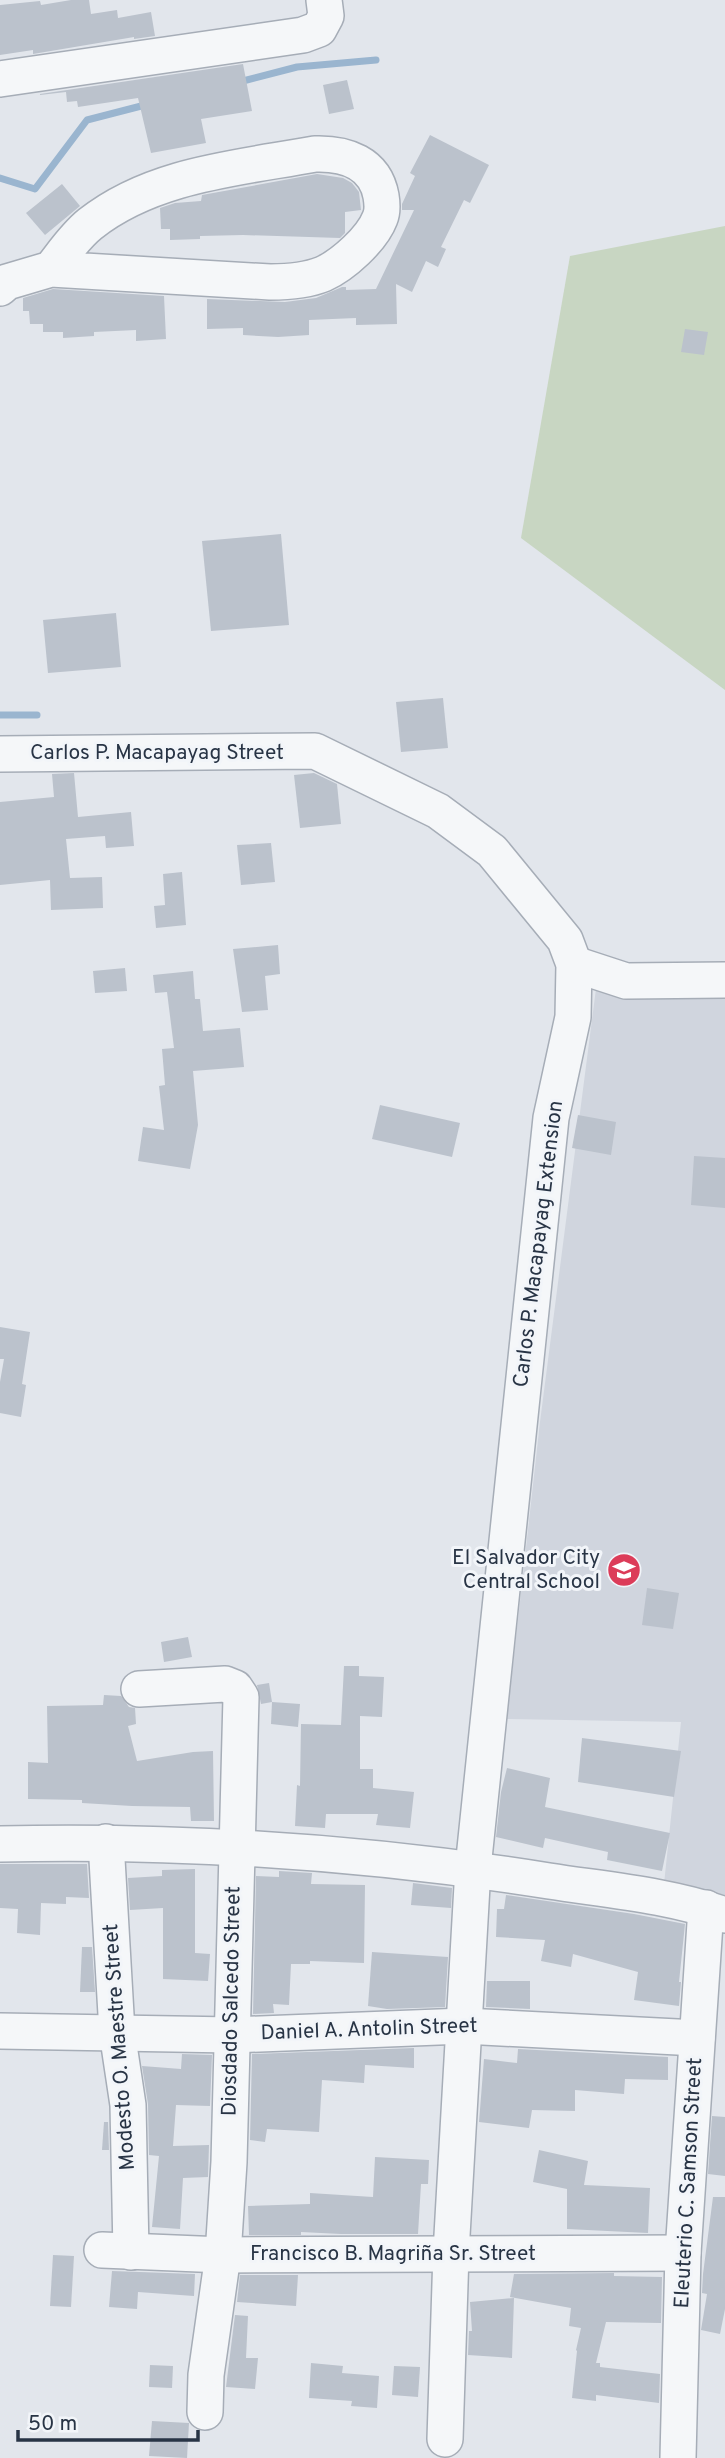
<svg xmlns="http://www.w3.org/2000/svg" width="725" height="2458" font-family="Overpass,sans-serif">
<style>
.built{fill:#d0d5de}
.green{fill:#c8d6c2}
.lines{fill:none;stroke-linecap:round;stroke-linejoin:round}
.stream{stroke:#9ab5cf;stroke-width:7}
.building{fill:#bbc2cc}
.minor-casing{stroke:#a6adb7;stroke-width:38}
.minor{stroke:#f5f7f9;stroke-width:35}
.labels{text-anchor:middle;dominant-baseline:central;stroke-width:6;stroke-linejoin:round;paint-order:stroke}
.street-label{font-size:21px;fill:#283445;stroke:#f2f5f9}
.poi-label{font-size:21px;fill:#283445;stroke:#f2f5f9;text-anchor:end}
</style>
<rect width="100%" height="100%" fill="#e2e6ec"/>
<polygon class="built" points="725,980 725,1895 664,1884 681,1722 507,1719 540,1422 597,981"/>
<polygon class="green" points="725,226 725,690 521,538 570,256"/>
<g class="lines">
<g class="stream">
<polyline points="239,82 297,67 376,60"/>
<polyline points="0,178 35,189 87,120 149,104"/>
<polyline points="0,715 37,715"/>
</g>
</g>
<g class="building">
<polygon points="71,0 89,0 91,14 117,10 118,18 151,12 155,36 134,39 134,37 33,54 33,50 0,55 0,5 40,1 41,5"/>
<polygon points="243,64 252,111 201,119 206,143 151,153 138,98 78,107 77,101 67,102 66,92 40,95 40,94"/>
<polygon points="347,80 354,109 329,114 323,85"/>
<polygon points="430,135 489,165 470,203 464,200 441,247 446,249 438,267 426,261 412,292 396,284 397,324 356,325 356,318 309,320 309,335 278,337 243,335 243,328 207,329 207,299 285,302 316,298 342,287 346,287 346,290 376,289 414,210 402,210 402,204 415,176 410,173"/>
<polygon points="317,174 343,178 352,183 359,192 361,210 345,212 345,233 340,238 243,235 200,236 200,239 170,240 170,229 161,229 160,208 175,203 201,201 202,195"/>
<polygon points="62,184 80,206 45,235 26,213"/>
<polygon points="53,289 164,296 166,339 136,341 136,330 94,332 94,336 63,338 63,332 43,332 43,324 30,324 29,311 23,311 23,298"/>
<polygon points="685,329 708,332 704,355 681,352"/>
<polygon points="281,534 289,625 211,631 202,541"/>
<polygon points="116,613 121,667 48,673 43,620"/>
<polygon points="443,698 448,748 401,752 396,702"/>
<polygon points="74,773 78,817 131,812 134,846 106,848 105,836 66,839 70,878 102,877 103,908 51,910 50,880 0,885 0,802 54,797 52,774"/>
<polygon points="314,773 337,784 341,824 300,828 294,775"/>
<polygon points="271,843 275,882 241,885 237,845"/>
<polygon points="182,872 186,925 156,928 154,906 165,905 163,874"/>
<polygon points="278,945 280,974 265,976 268,1010 242,1012 233,949"/>
<polygon points="125,968 127,991 95,993 93,971"/>
<polygon points="193,971 195,999 200,999 203,1031 240,1028 244,1067 193,1071 198,1125 190,1169 138,1161 143,1127 164,1130 159,1086 165,1085 162,1049 174,1048 167,992 155,993 153,975"/>
<polygon points="380,1105 460,1123 452,1157 372,1139"/>
<polygon points="578,1115 616,1122 611,1155 572,1148"/>
<polygon points="694,1156 725,1158 725,1208 691,1205"/>
<polygon points="0,1327 30,1332 22,1384 26,1385 21,1417 0,1413 0,1382 4,1359 0,1359"/>
<polygon points="647,1588 679,1593 673,1629 642,1625"/>
<polygon points="188,1637 192,1657 164,1662 161,1642"/>
<polygon points="344,1666 359,1666 359,1676 384,1677 382,1717 360,1716 360,1769 373,1769 373,1788 414,1792 410,1828 376,1825 378,1814 326,1814 325,1828 295,1826 297,1785 300,1786 301,1724 341,1725"/>
<polygon points="269,1683 272,1702 261,1704 257,1685"/>
<polygon points="104,1695 121,1696 129,1707 135,1708 136,1724 128,1726 137,1761 193,1752 213,1751 214,1821 191,1821 190,1807 132,1806 82,1803 82,1800 28,1799 28,1762 48,1763 47,1706 103,1705"/>
<polygon points="272,1702 300,1704 298,1727 271,1724"/>
<polygon points="582,1738 681,1751 674,1797 578,1782"/>
<polygon points="507,1768 550,1778 545,1807 670,1833 662,1871 607,1860 608,1852 545,1838 543,1848 496,1837 501,1792"/>
<polygon points="0,1864 87,1864 89,1898 66,1897 66,1904 41,1903 40,1935 17,1933 18,1909 0,1908"/>
<polygon points="195,1869 195,1953 210,1954 208,1981 163,1979 163,1908 130,1910 128,1878 162,1876 162,1870"/>
<polygon points="279,1871 312,1873 311,1884 365,1885 364,1963 310,1961 310,1964 291,1964 289,2005 273,2004 274,2013 253,2014 256,1876 279,1877"/>
<polygon points="413,1883 452,1888 451,1908 411,1905"/>
<polygon points="506,1895 634,1914 685,1924 679,1982 681,1982 679,2006 634,2000 638,1972 573,1954 571,1967 541,1961 545,1940 496,1937 497,1909 504,1909"/>
<polygon points="82,1947 92,1947 95,1992 80,1992"/>
<polygon points="372,1952 448,1957 445,2007 387,2009 368,2006"/>
<polygon points="487,1981 530,1981 530,2009 486,2007"/>
<polygon points="414,2048 414,2068 365,2065 364,2083 322,2080 319,2132 267,2129 265,2142 250,2140 252,2054"/>
<polygon points="518,2049 668,2057 668,2080 625,2079 624,2094 575,2090 575,2111 532,2110 529,2128 479,2122 484,2059 517,2063"/>
<polygon points="182,2054 212,2055 210,2106 176,2105 173,2146 209,2145 208,2177 183,2178 180,2229 152,2227 159,2156 149,2155 148,2104 142,2066 181,2069"/>
<polygon points="712,2116 725,2117 725,2176 708,2174"/>
<polygon points="104,2122 108,2122 109,2150 102,2150"/>
<polygon points="539,2150 588,2161 584,2185 650,2188 648,2233 567,2229 567,2189 533,2182"/>
<polygon points="375,2157 429,2160 428,2184 421,2184 418,2234 341,2234 301,2232 301,2235 249,2235 248,2206 310,2204 310,2193 373,2197"/>
<polygon points="713,2197 725,2197 725,2309 720,2334 701,2330 707,2294 702,2293 703,2274"/>
<polygon points="53,2255 74,2256 71,2307 50,2306"/>
<polygon points="112,2271 195,2274 194,2296 138,2292 137,2309 109,2307"/>
<polygon points="614,2273 614,2276 662,2277 661,2323 606,2322 596,2363 600,2363 600,2367 660,2374 659,2403 596,2395 596,2401 572,2398 577,2351 576,2350 581,2328 569,2326 571,2308 510,2297 514,2274"/>
<polygon points="240,2275 298,2275 296,2306 237,2302"/>
<polygon points="514,2298 512,2358 468,2355 469,2331 472,2331 470,2302"/>
<polygon points="235,2315 248,2316 246,2358 258,2358 255,2389 226,2387"/>
<polygon points="311,2363 343,2366 342,2373 379,2376 377,2408 351,2406 352,2401 309,2398"/>
<polygon points="150,2365 173,2366 172,2388 149,2387"/>
<polygon points="394,2366 420,2367 418,2397 392,2395"/>
<polygon points="152,2421 189,2423 187,2458 149,2456"/>
</g>
<g class="lines">
<g class="minor-casing">
<g id="minor">
<polyline points="0,79 303,35 319,29 326,16 324,0"/>
<path d="M 0,288 L 7,282 L 51,269 L 270,282 C 288,282 306,281 323,274 C 343,265 372,239 380,218 C 383,211 382,202 381,196 C 375,163 346,153 315,154 C 239,168 153,174 90,224 C 74,237 63,254 51,269"/>
<polyline points="0,754 315,751 438,811 492,851 565,940 574,964 573,1017 551,1118 473,1868 451,2253 445,2439"/>
<polyline points="574,964 626,981 725,980"/>
<polyline points="139,1689 225,1684 235,1688 241,1697 229,2162 223,2255 206,2375 205,2412"/>
<polyline points="106,1842 117,2032 128,2105 131,2252"/>
<path d="M 0,1844 C 184,1840 367,1852 549,1881 C 607,1890 669,1895 725,1915"/>
<polyline points="0,2031 232,2035 464,2026 697,2038"/>
<polyline points="102,2250 223,2255 683,2253"/>
<polyline points="678,2458 683,2253 706,1908"/>
</g>
</g>
<use href="#minor" class="minor"/>
</g>
<defs>
<g id="school-disc" transform="scale(1.75)"><circle r="9.5" fill="#dc3c59" stroke="#f2f5f9"/><path d="M0-5L7-2L0 1L-7-2ZM-4 1L0 2.5L4 1V4Q0 6-4 4Z" fill="#fff"/></g>
</defs>
<g fill-rule="evenodd">
<use href="#school-disc" x="624" y="1570"/>
</g>
<g class="labels">
<g class="street-label">
<text x="157" y="753">Carlos P. Macapayag Street</text>
<text transform="translate(539 1244) rotate(-83)">Carlos P. Macapayag Extension</text>
<text transform="translate(232 2001) rotate(-89)">Diosdado Salcedo Street</text>
<text transform="translate(369 2030) rotate(-2)">Daniel A. Antolin Street</text>
<text transform="translate(120 2047) rotate(-94)">Modesto O. Maestre Street</text>
<text transform="translate(689 2183) rotate(-87)">Eleuterio C. Samson Street</text>
<text x="393" y="2254">Francisco B. Magriña Sr. Street</text>
</g>
<g class="poi-label">
<text x="600" y="1558">El Salvador City<tspan x="600" dy="24">Central School</tspan></text>
</g>
</g>
<path d="M18 2430v10h180v-10" fill="none" stroke="#283445" stroke-width="3.5"/>
<text x="28" y="2430" font-size="21" fill="#283445" stroke="#f2f5f9" stroke-width="5" paint-order="stroke">50 m</text>
</svg>
